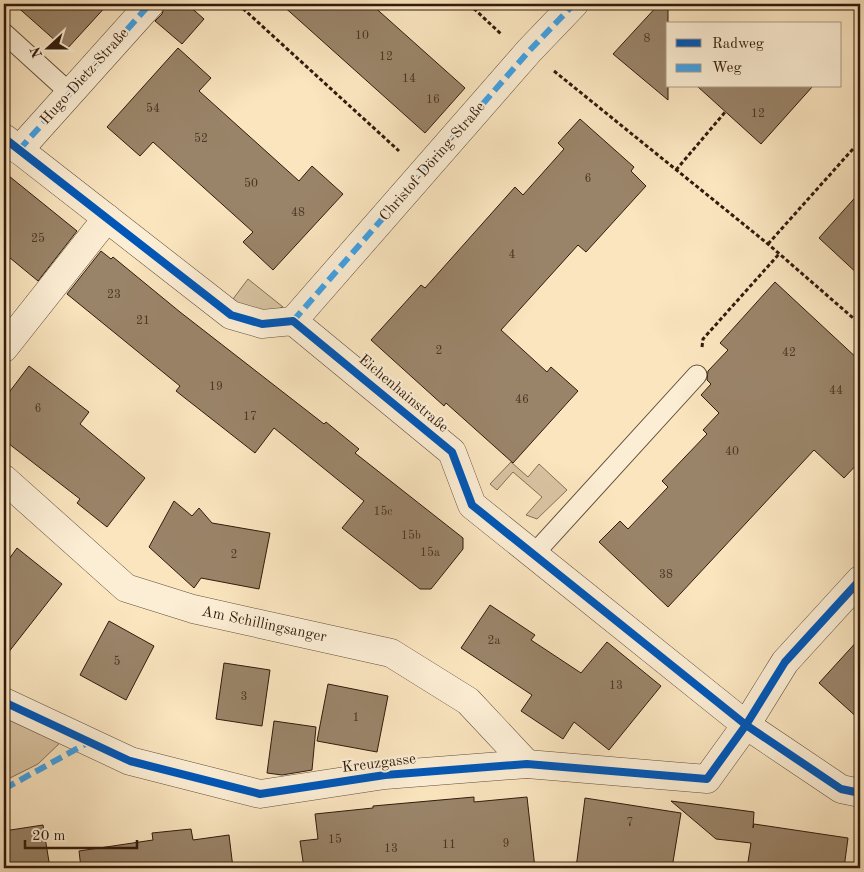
<svg xmlns="http://www.w3.org/2000/svg" width="864" height="872" font-family="'Old Standard TT',serif">
<style>
.green{fill:#d8c3a1;stroke:#846f56}
.building{fill:#9a8469;stroke:#311b0c}
.lines{fill:none;stroke-linecap:round;stroke-linejoin:round}
.lane-casing{stroke:#634e39;stroke-width:21}
.street-casing{stroke:#634e39;stroke-width:29}
.path{stroke:#311b0c;stroke-width:3;stroke-dasharray:4 2.5;stroke-linecap:butt}
.lane{stroke:#fceed5;stroke-width:19}
.street{stroke:#fceed5;stroke-width:28}
.quiet{stroke:#3ea2e9;stroke-width:6;stroke-dasharray:12 6;stroke-linecap:butt}
.cycleway-casing{stroke:#fceed5;stroke-width:11}
.cycleway{stroke:#0057b8;stroke-width:8}
.labels{text-anchor:middle;dominant-baseline:central;stroke-width:4.5;stroke-linejoin:round;paint-order:stroke}
.number-label{font-size:12px;fill:#4b3523}
.street-label{font-size:15px;fill:#311b0c;stroke:#fceed5}
</style>
<rect width="100%" height="100%" fill="#fae5bf"/>
<filter id="stains"><feTurbulence type="fractalNoise" baseFrequency=".004" numOctaves="4"/><feColorMatrix values="0 0 0 0 .2 0 0 0 0 .09 0 0 0 0 .02 0 0 0 .5 -.17"/></filter>
<radialGradient id="worn" r=".72"><stop offset=".6" stop-color="#630" stop-opacity="0"/><stop offset="1" stop-color="#630" stop-opacity=".3"/></radialGradient>
<g class="green">
<polygon points="248,279 283,307 271,312 247,310 233,299"/>
<polygon points="511,462 528,477 539,464 567,490 537,519 526,515 542,497 513,472 497,490 490,484"/>
<polygon points="4,711 63,740 38,764 4,781"/>
</g>
<g class="building">
<polygon points="14,4 108,4 66,50"/>
<polygon points="165,4 187,4 204,19 182,44 155,21 162,14"/>
<polygon points="281,4 371,4 465,88 425,133"/>
<polygon points="659,4 668,4 668,100 613,54"/>
<polygon points="178,48 211,78 199,91 299,181 312,166 343,194 273,270 243,242 253,232 153,142 140,156 107,127"/>
<polygon points="697,86 813,86 761,144"/>
<polygon points="580,119 634,167 631,171 646,186 586,252 578,245 501,330 547,372 551,367 578,391 513,463 446,403 444,406 371,340 421,285 425,288 515,187 523,195 564,149 558,143"/>
<polygon points="4,172 77,231 38,281 4,253"/>
<polygon points="860,192 860,276 819,238"/>
<polygon points="101,251 111,259 113,257 180,312 324,424 326,422 359,449 355,453 463,538 463,549 431,589 420,589 342,528 364,501 274,428 255,453 176,391 180,386 67,294"/>
<polygon points="775,282 860,361 860,461 844,478 814,450 668,607 599,542 620,521 628,529 668,487 662,481 707,434 703,430 719,413 701,395 711,384 707,380 708,371 728,350 720,343"/>
<polygon points="29,366 89,412 80,424 145,478 107,527 77,503 80,499 4,440 4,399"/>
<polygon points="174,501 192,516 199,508 212,523 270,533 259,589 201,578 194,588 149,547"/>
<polygon points="17,548 62,584 4,658 4,566"/>
<polygon points="490,605 535,635 531,640 581,673 607,642 661,686 609,750 574,722 563,739 521,711 532,695 461,648"/>
<polygon points="109,621 154,646 126,700 80,675"/>
<polygon points="860,638 860,720 819,683"/>
<polygon points="224,663 270,670 262,726 216,719"/>
<polygon points="328,684 388,696 377,752 317,741"/>
<polygon points="274,721 316,727 312,770 282,775 267,773"/>
<polygon points="474,797 474,802 527,797 535,868 304,868 300,841 318,839 315,814 373,808 373,806"/>
<polygon points="585,798 681,813 672,868 576,868"/>
<polygon points="671,801 754,812 753,828 754,824 848,838 844,868 747,868 751,843 716,839"/>
<polygon points="43,825 50,868 4,868 4,831"/>
<polygon points="191,829 193,840 229,835 233,868 81,868 79,851 153,840 152,833"/>
</g>
<g class="lines">
<g class="lane-casing">
<g id="lane">
<polyline points="4,33 70,93"/>
<polyline points="533,555 697,375"/>
</g>
</g>
<g class="street-casing">
<g id="street">
<polyline points="4,138 231,315 262,324 293,321 452,452 472,505 746,725 841,789 860,793"/>
<polyline points="19,150 150,4"/>
<polyline points="293,321 529,51 574,4"/>
<polyline points="4,348 107,218"/>
<polyline points="4,479 126,588 193,609 391,653 468,701 527,764"/>
<polyline points="4,702 130,761 260,794 385,775 527,764 707,779 746,725 785,662 860,580"/>
</g>
</g>
<g class="path">
<polyline points="238,4 399,151"/>
<polyline points="469,4 501,34"/>
<polyline points="554,71 768,244 860,324"/>
<polyline points="676,170 726,111"/>
<polyline points="768,244 860,141"/>
<polyline points="702,347 703,339 779,254"/>
</g>
<use href="#lane" class="lane"/>
<use href="#street" class="street"/>
<g class="quiet">
<polyline points="19,150 150,4"/>
<polyline points="293,321 529,51 574,4"/>
<polyline points="4,789 89,742"/>
</g>
<g class="cycleway-casing">
<g id="cycleway">
<polyline points="4,138 231,315 262,324 293,321 452,452 472,505 746,725 841,789 860,793"/>
<polyline points="4,702 130,761 260,794 385,775 527,764 707,779 746,725 785,662 860,580"/>
</g>
</g>
<use href="#cycleway" class="cycleway"/>
</g>
<g class="labels">
<g class="number-label">
<text x="362" y="36">10</text>
<text x="647" y="39">8</text>
<text x="386" y="57">12</text>
<text x="409" y="79">14</text>
<text x="433" y="100">16</text>
<text x="153" y="109">54</text>
<text x="758" y="114">12</text>
<text x="201" y="139">52</text>
<text x="588" y="179">6</text>
<text x="251" y="184">50</text>
<text x="298" y="213">48</text>
<text x="38" y="239">25</text>
<text x="512" y="255">4</text>
<text x="114" y="295">23</text>
<text x="143" y="321">21</text>
<text x="439" y="351">2</text>
<text x="789" y="353">42</text>
<text x="216" y="387">19</text>
<text x="836" y="391">44</text>
<text x="522" y="400">46</text>
<text x="38" y="409">6</text>
<text x="250" y="417">17</text>
<text x="732" y="452">40</text>
<text x="383" y="512">15c</text>
<text x="411" y="536">15b</text>
<text x="430" y="553">15a</text>
<text x="234" y="555">2</text>
<text x="666" y="575">38</text>
<text x="494" y="641">2a</text>
<text x="117" y="662">5</text>
<text x="616" y="686">13</text>
<text x="244" y="697">3</text>
<text x="356" y="718">1</text>
<text x="630" y="823">7</text>
<text x="335" y="840">15</text>
<text x="506" y="844">9</text>
<text x="449" y="845">11</text>
<text x="391" y="849">13</text>
</g>
<g class="street-label">
<text transform="translate(85 77) rotate(-48)">Hugo-Dietz-Straße</text>
<text transform="translate(433 162) rotate(-49)">Christof-Döring-Straße</text>
<text transform="translate(403 394) rotate(40)">Eichenhainstraße</text>
<text transform="translate(264 625) rotate(12)">Am Schillingsanger</text>
<text transform="translate(379 764) rotate(-7)">Kreuzgasse</text>
</g>
</g>
<rect width="864" height="872" fill="none" stroke="#fae5bf" stroke-width="20"/>
<rect x="5" y="5" width="854" height="862" fill="none" stroke="#311b0c" stroke-width="2.5"/>
<rect x="10" y="10" width="844" height="852" fill="none" stroke="#311b0c"/>
<rect x="666" y="22" width="175" height="65" fill="#fceed5" stroke="#ab9a85"/>
<rect x="676" y="39" width="25" height="8" fill="#0057b8" stroke="#ab9a85"/>
<text x="712" y="48" font-size="15" fill="#311b0c">Radweg</text>
<rect x="676" y="64" width="25" height="8" fill="#3ea2e9" stroke="#ab9a85"/>
<text x="712" y="72" font-size="15" fill="#311b0c">Weg</text>
<g transform="translate(48 48) rotate(249)" stroke="#fceed5" stroke-width="4" paint-order="stroke">
<path d="M0-4L9 19L0 12L-9 19Z" fill="#311b0c"/>
<text y="-8" font-size="14" font-weight="bold" text-anchor="middle" fill="#311b0c">N</text>
</g>
<path d="M25 840v8h112v-8" fill="none" stroke="#311b0c" stroke-width="2.5"/>
<text x="32" y="840" font-size="15" fill="#311b0c" stroke="#fceed5" stroke-width="4" paint-order="stroke">20 m</text>
<rect width="100%" height="100%" filter="url(#stains)"/>
<rect width="100%" height="100%" fill="url(#worn)"/>
</svg>
